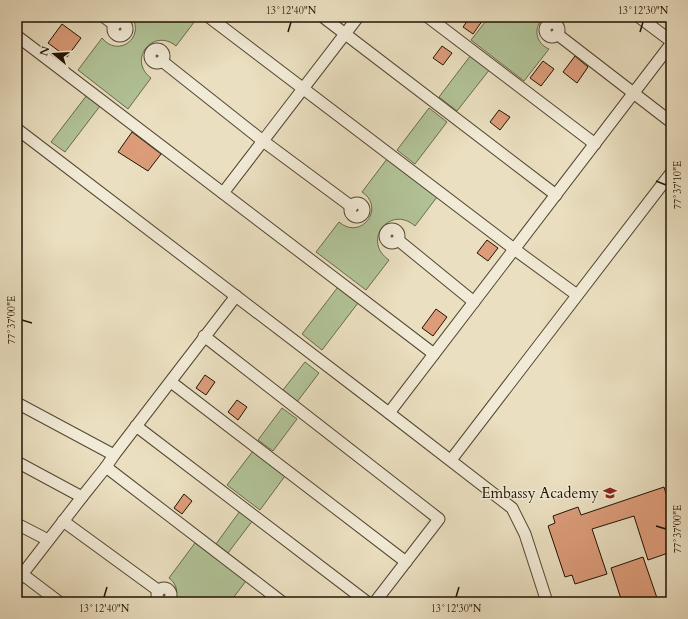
<svg xmlns="http://www.w3.org/2000/svg" width="688" height="619" font-family="Cardo,serif">
<style>
.green{fill:#b1c397;stroke:#696b4c}
.building{fill:#dc9c7a;stroke:#211302}
.lines{fill:none;stroke-linecap:round;stroke-linejoin:round}
.minor-casing{stroke:#534632;stroke-width:13}
.minor{stroke:#f1ead6;stroke-width:11}
.ticks{fill:none;stroke:#211302;stroke-width:1.5}
.labels{text-anchor:middle;dominant-baseline:central;stroke-width:3;stroke-linejoin:round;paint-order:stroke}
.poi-label{font-size:15px;fill:#211302;stroke:#f1ead6;text-anchor:end}
.neatline{fill:none;stroke:#211302;stroke-width:1.5}
.ticks-label{font-size:10px;text-anchor:middle;fill:#211302}
</style>
<rect width="100%" height="100%" fill="#eadfc0"/>
<filter id="stains"><feTurbulence type="fractalNoise" baseFrequency=".005" numOctaves="4"/><feColorMatrix values="0 0 0 0 .2 0 0 0 0 .09 0 0 0 0 .02 0 0 0 .5 -.17"/></filter>
<radialGradient id="worn" r=".72"><stop offset=".6" stop-color="#630" stop-opacity="0"/><stop offset="1" stop-color="#630" stop-opacity=".3"/></radialGradient>
<g class="green">
<path d="M 132,17 L 198,17 L 176,46 C 153,27 127,60 151,78 L 128,109 L 78,70 L 102,38 C 118,58 145,38 132,17 Z"/>
<path d="M 489,17 L 544,17 C 533,27 535,43 549,49 L 524,81 L 471,40 Z"/>
<polygon points="471,55 490,69 457,111 439,97"/>
<polygon points="87,95 100,106 65,152 51,142"/>
<polygon points="429,108 447,122 415,164 397,150"/>
<path d="M 387,159 L 437,197 L 415,226 C 390,204 361,241 389,260 L 366,290 L 316,252 L 339,222 C 361,241 386,208 362,192 Z"/>
<polygon points="338,287 358,303 322,350 302,334"/>
<polygon points="305,362 319,373 297,402 283,390"/>
<polygon points="282,408 297,419 273,451 258,440"/>
<polygon points="253,451 285,476 260,510 227,485"/>
<polygon points="240,511 253,520 228,553 216,544"/>
<path d="M 195,543 L 246,581 L 230,602 L 174,602 C 179,593 177,584 169,578 Z"/>
</g>
<g class="building">
<polygon points="470,17 485,17 473,34 463,27"/>
<polygon points="62,24 81,38 67,57 48,43"/>
<polygon points="442,46 452,53 443,65 433,58"/>
<polygon points="575,56 588,67 577,83 563,72"/>
<polygon points="543,61 554,69 541,86 530,78"/>
<polygon points="499,110 510,117 500,130 490,122"/>
<polygon points="132,132 161,154 148,171 118,152"/>
<polygon points="487,240 498,248 488,261 477,253"/>
<polygon points="436,309 447,317 433,336 422,328"/>
<polygon points="205,375 215,382 206,395 196,388"/>
<polygon points="237,400 247,407 238,420 228,412"/>
<polygon points="664,487 671,509 671,552 648,560 634,516 592,529 607,574 575,584 572,575 565,577 548,526 555,523 553,516 578,507 581,515"/>
<polygon points="184,494 192,501 182,514 174,508"/>
<polygon points="643,557 657,598 645,602 622,602 611,568"/>
</g>
<g class="lines">
<g class="minor-casing">
<g id="minor">
<polyline points="104,17 115,25"/>
<polyline points="209,17 514,249 577,295"/>
<polyline points="323,17 556,195"/>
<polyline points="428,17 595,144"/>
<polyline points="639,17 671,41"/>
<circle cx="120" cy="29" r="7"/>
<circle cx="552" cy="30" r="7"/>
<polyline points="557,34 671,122"/>
<polyline points="17,36 434,354"/>
<circle cx="157" cy="56" r="7"/>
<polyline points="162,61 263,141 352,207"/>
<polyline points="17,129 389,413 512,508 525,534 547,602"/>
<polyline points="223,193 358,17"/>
<circle cx="357" cy="210" r="7"/>
<circle cx="392" cy="236" r="7"/>
<polyline points="398,240 474,302"/>
<polyline points="204,336 439,519 375,602"/>
<polyline points="171,382 406,562"/>
<polyline points="17,403 114,455"/>
<polyline points="389,413 671,44"/>
<polyline points="136,426 367,602"/>
<polyline points="451,460 671,173"/>
<polyline points="17,462 82,497"/>
<polyline points="106,467 282,602"/>
<polyline points="63,521 159,591"/>
<polyline points="17,524 48,540"/>
<polyline points="22,574 59,602"/>
<polyline points="17,581 82,497 106,467 114,455 236,296"/>
<circle cx="164" cy="595" r="7"/>
</g>
</g>
<use href="#minor" class="minor"/>
</g>
<path class="ticks" d="M 288,32 L 291,22M 640,32 L 643,22M 656,181 L 666,185M 22,320 L 32,323M 656,526 L 666,529M 104,597 L 107,587M 456,597 L 459,587"/>
<defs>
<g id="school-bare" transform="scale(1.08)"><path d="M0-5L7-2L0 1L-7-2ZM-4 1L0 2.5L4 1V4Q0 6-4 4Z" fill="#8f2418" stroke="#f1ead6" stroke-width="2.5" paint-order="stroke"/></g>
</defs>
<g fill-rule="evenodd">
<use href="#school-bare" x="610" y="493"/>
</g>
<g class="labels">
<g class="poi-label">
<text x="599" y="493">Embassy Academy</text>
</g>
</g>
<rect width="688" height="619" fill="none" stroke="#eadfc0" stroke-width="44"/>
<g transform="translate(54 54) rotate(288)" stroke="#f1ead6" stroke-width="3" paint-order="stroke">
<path d="M0-3L7 15L0 10L-7 15Z" fill="#211302"/>
<text y="-6" font-size="11" font-weight="bold" text-anchor="middle" fill="#211302">N</text>
</g>
<rect x="22" y="22" width="644" height="575" class="neatline"/>
<g class="ticks-label">
<text x="291" y="14">13°12'40"N</text>
<text x="643" y="14">13°12'30"N</text>
<text transform="translate(677 185) rotate(-90)" y="4">77°37'10"E</text>
<text transform="translate(11 320) rotate(-90)" y="4">77°37'00"E</text>
<text transform="translate(677 529) rotate(-90)" y="4">77°37'00"E</text>
<text x="104" y="612">13°12'40"N</text>
<text x="456" y="612">13°12'30"N</text>
</g>
<rect width="100%" height="100%" filter="url(#stains)"/>
<rect width="100%" height="100%" fill="url(#worn)"/>
</svg>
